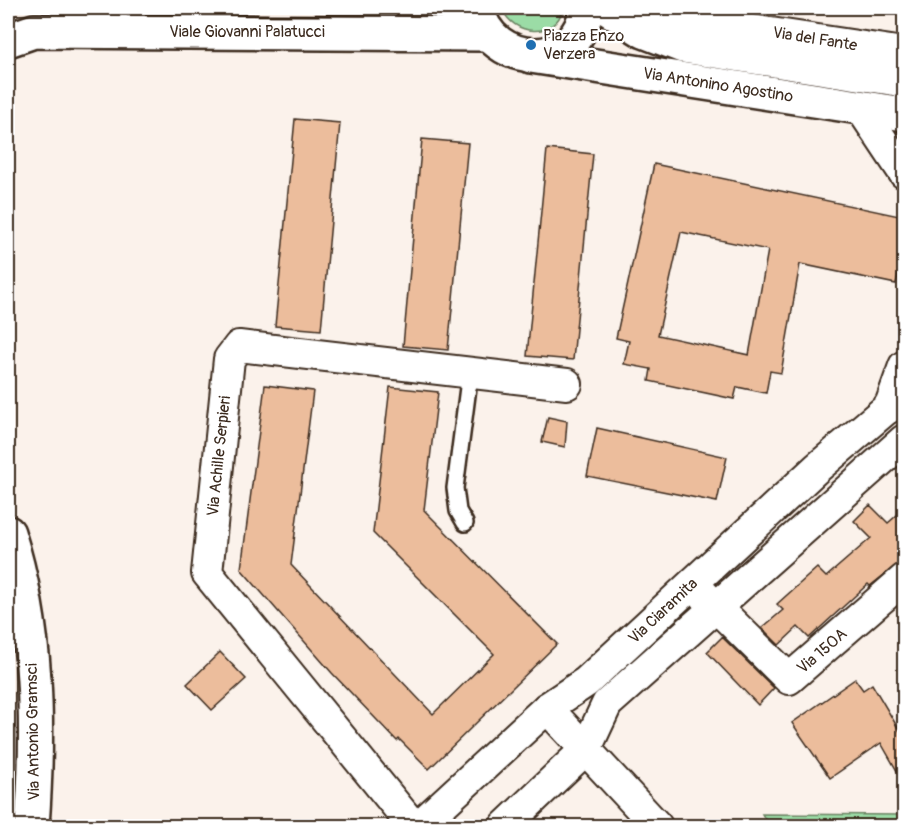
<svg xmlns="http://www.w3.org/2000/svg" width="912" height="834" font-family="Pangolin,sans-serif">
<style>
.green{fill:#9bdca6;stroke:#6b8362;stroke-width:1.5}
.building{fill:#ecbd9c;stroke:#3b2a1e;stroke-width:1.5;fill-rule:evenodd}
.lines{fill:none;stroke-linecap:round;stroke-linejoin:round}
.service-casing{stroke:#3b2a1e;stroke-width:20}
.minor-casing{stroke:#3b2a1e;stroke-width:34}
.secondary-casing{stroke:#3b2a1e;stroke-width:38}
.service{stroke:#fff;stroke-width:15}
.minor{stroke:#fff;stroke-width:30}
.secondary{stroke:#fff;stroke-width:33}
.poi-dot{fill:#1f6fb2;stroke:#fff;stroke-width:2}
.labels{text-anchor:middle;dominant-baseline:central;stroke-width:4.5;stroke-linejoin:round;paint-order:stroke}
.street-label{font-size:16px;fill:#3b2a1e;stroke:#fff}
.poi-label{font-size:16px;fill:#3b2a1e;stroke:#fff;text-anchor:start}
</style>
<rect width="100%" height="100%" fill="#fbf2eb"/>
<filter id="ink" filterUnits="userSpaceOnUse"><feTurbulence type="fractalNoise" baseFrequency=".0167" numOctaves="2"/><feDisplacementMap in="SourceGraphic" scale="12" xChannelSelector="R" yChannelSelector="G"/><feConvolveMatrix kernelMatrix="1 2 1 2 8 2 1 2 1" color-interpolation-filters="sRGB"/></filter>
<g filter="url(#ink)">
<g class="green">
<path d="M 502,8 L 563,8 C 556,40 512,36 502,8 Z"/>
<polygon points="762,814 904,815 904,826 769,826"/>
</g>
<g class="building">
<polygon points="295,119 340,123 321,330 275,326"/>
<polygon points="422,139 468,143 448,350 403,346"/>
<polygon points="547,149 593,154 573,360 527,356"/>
<path d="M 654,164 L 904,217 L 904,245 L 896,284 L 800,264 L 781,373 L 770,371 L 766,393 L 737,387 L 734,399 L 649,381 L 651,369 L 624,364 L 629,341 L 616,338 ZM 681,232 L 768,250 L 749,355 L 658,335 Z"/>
<polygon points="265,385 313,391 291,565 433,714 494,654 373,533 390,387 438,392 424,510 557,644 429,769 399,739 397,741 332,673 241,569"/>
<polygon points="548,417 567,421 565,447 542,442"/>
<polygon points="597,428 727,457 717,502 587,476"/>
<polygon points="870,505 888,523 904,509 904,559 870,586 868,584 809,638 798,627 779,645 762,628 783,610 777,604 817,568 826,577 871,538 854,521"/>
<polygon points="722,637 774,688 758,705 707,652"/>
<polygon points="220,652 246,679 212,710 187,684"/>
<polygon points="855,679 863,690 872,684 904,738 904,783 881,743 830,778 792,723"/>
</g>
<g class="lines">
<g class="service-casing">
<polyline id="service" points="465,523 458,511 455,488 470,372"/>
</g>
<g class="minor-casing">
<g id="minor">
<polyline points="656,8 691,21 904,53"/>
<polyline points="860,107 904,173"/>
<polyline points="889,408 904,366"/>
<polyline points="702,593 789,679 904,579"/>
<polyline points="547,708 657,826"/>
<polyline points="413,826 207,573 229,359 239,346 567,384"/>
<polyline points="419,826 547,708 586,682 817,468 904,394"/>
<polyline points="505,826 586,749 607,704 904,440"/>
</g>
</g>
<g class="secondary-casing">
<g id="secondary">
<path d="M 477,8 C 490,70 581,71 586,8"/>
<polyline points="607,8 644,31 683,46 904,80"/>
<polyline points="8,40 34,31 487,34"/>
<polyline points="531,56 904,114"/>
<path d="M 8,533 C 38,627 39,728 32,826"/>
</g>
</g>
<use href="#service" class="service"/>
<use href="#minor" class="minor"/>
<use href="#secondary" class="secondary"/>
</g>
</g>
<circle class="poi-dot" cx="531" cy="45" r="6"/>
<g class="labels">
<g class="street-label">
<text x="247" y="32">Viale Giovanni Palatucci</text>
<text transform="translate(815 39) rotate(9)">Via del Fante</text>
<text transform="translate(718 85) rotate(9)">Via Antonino Agostino</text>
<text transform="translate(219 456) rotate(-84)">Via Achille Serpieri</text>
<text transform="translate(663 611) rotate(-43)">Via Ciaramita</text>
<text transform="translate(822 651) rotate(-41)">Via 150A</text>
<text transform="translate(33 732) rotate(-91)">Via Antonio Gramsci</text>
</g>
<g class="poi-label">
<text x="543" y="36">Piazza Enzo<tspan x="543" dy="18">Verzera</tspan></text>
</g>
</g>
<rect width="912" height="834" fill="none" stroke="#fff" stroke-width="30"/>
<rect x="15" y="15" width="882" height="804" fill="none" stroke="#3b2a1e" stroke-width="2" filter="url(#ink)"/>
</svg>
